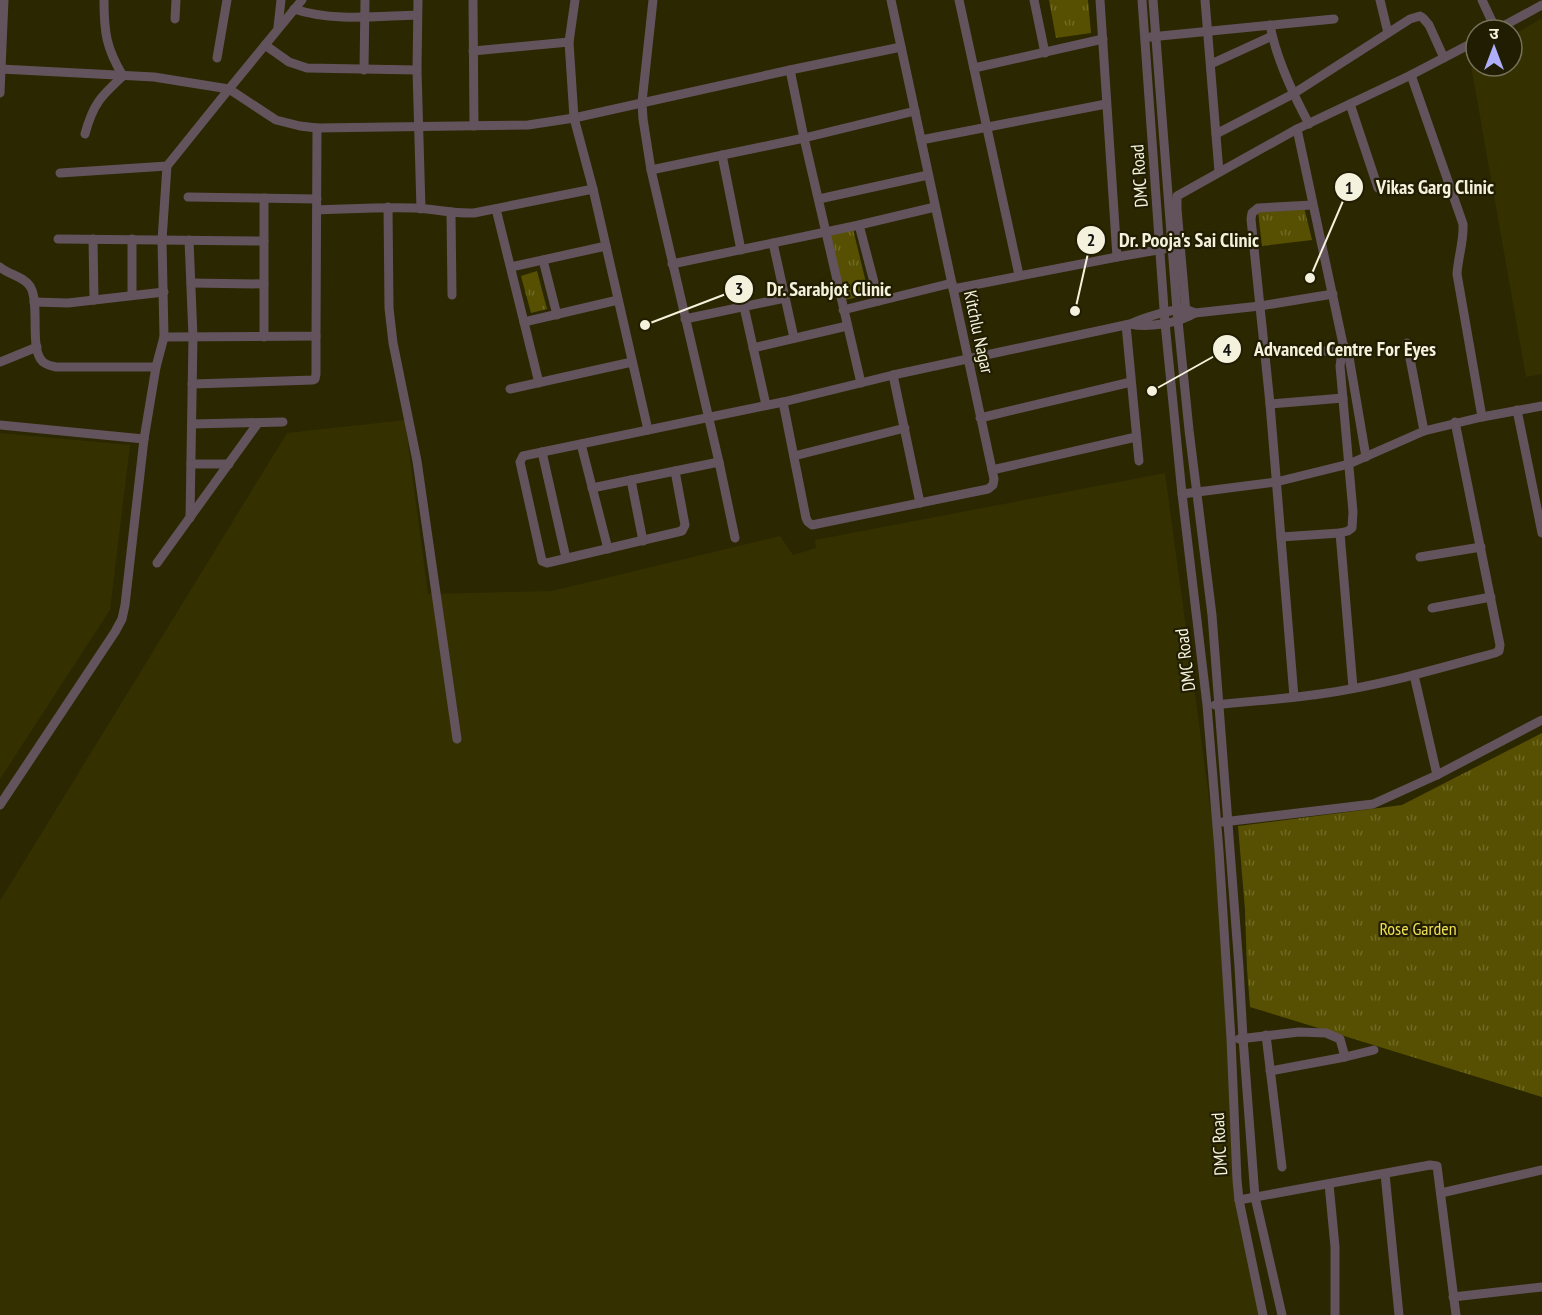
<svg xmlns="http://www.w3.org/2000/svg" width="1542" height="1315" font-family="'PT Sans Narrow','Noto Sans Devanagari',sans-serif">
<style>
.built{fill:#353000}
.grass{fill:url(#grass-tufts)}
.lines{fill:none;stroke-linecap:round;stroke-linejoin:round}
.minor{stroke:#63535c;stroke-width:9}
.labels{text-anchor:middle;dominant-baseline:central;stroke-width:4.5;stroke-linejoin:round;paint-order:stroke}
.street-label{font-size:18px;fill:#f4f2dc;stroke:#211d02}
.park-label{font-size:18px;fill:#efe053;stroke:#211d02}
.leader{fill:none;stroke:#f4f2dc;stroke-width:2}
.callout-dot{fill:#f4f2dc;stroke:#211d02;stroke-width:2}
.mark-label{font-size:18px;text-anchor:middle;font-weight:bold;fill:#111}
.callout-label{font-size:20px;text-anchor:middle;font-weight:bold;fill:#f4f2dc;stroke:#211d02;stroke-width:4.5;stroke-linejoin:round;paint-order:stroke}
</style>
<defs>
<pattern id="grass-tufts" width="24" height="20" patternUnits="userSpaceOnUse" patternTransform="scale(1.5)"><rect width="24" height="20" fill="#575002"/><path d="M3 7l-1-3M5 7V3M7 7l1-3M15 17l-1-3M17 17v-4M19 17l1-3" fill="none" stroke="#706a26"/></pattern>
</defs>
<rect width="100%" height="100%" fill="#2b2700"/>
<g class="built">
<polygon points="1542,18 1542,374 1526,377 1470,60 1476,57 1476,66 1512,66 1512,36"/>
<polygon points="405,420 428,594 552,591 780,536 793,555 816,548 815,540 1165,473 1213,827 1240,1201 1265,1315 0,1315 0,901 287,433"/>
<polygon points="0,433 130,445 110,610 0,779"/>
</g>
<g class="grass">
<polygon points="1049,0 1088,0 1091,33 1056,38"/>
<polygon points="1304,207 1312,240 1262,246 1258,212"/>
<polygon points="853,229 869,295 844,300 829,234"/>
<polygon points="537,271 547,309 531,313 521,276"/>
<polygon points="1542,733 1542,1097 1250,1007 1247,969 1245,910 1238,826 1402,805"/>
</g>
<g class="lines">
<g class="minor">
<polyline points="4,0 1,69 154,77 229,89 276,120 300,126 317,128 528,125 574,118 790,70 901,47"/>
<polyline points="418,0 417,70 421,209"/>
<polyline points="473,0 474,126"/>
<polyline points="575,0 569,42 574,118 593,189 648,430"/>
<polyline points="653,0 642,102 643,119 651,170 719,462 735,538"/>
<polyline points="959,0 1019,275"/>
<polyline points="1034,0 1045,53"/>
<polyline points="1100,0 1117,257 1164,249"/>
<polyline points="1142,0 1165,323 1182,494 1207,705 1219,851 1231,1039 1237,1180 1239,1200 1263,1315"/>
<polyline points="1153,0 1177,311 1189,430 1212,615 1239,967 1243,1038 1255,1197 1282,1315"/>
<polyline points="1205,0 1219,172"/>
<polyline points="1380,0 1388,33"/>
<polyline points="1482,0 1496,30"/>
<path d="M 294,9 C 333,22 377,16 417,15"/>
<polyline points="175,19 176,0"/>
<path d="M 1270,25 C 1276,58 1293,94 1309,124"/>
<polyline points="278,27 281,0"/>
<polyline points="1496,30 1542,5"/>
<polyline points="1150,37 1334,19"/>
<polyline points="265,45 289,62 307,68 417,70"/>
<polyline points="473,51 569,42"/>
<polyline points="217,58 227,0"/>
<polyline points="1211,64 1272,36"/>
<polyline points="974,68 1103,39"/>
<polyline points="364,70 365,0"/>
<polyline points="790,70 804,138 861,383"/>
<path d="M 1411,75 L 1463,224 C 1464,241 1458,257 1457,274 L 1482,417"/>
<polyline points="0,93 1,69"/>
<polyline points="1350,104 1378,188"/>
<polyline points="1297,129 1343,344 1349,357 1366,457"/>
<path d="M 85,134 C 93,104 101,96 123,76 C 106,48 104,32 104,0"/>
<polyline points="1216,134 1293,94 1410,19 1420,16 1423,18 1429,25 1444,58"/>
<polyline points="921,140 1106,104"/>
<polyline points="722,155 741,250"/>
<polyline points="651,170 804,138 915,111"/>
<polyline points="60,173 167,166"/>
<polyline points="188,197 317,199"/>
<polyline points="819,199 928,175"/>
<polyline points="388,207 389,308 393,343 417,461 457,739"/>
<polyline points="496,209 539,383"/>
<path d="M 317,210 C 350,209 382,207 414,208 C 435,209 454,214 474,213 L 593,189"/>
<polyline points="451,212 452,295"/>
<polyline points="859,225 879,301"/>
<polyline points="58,239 264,241 264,337"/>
<polyline points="93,239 94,300"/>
<polyline points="189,240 193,337 190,518"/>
<polyline points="264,241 264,198"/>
<polyline points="773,243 794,338"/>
<polyline points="543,260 557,315"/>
<polyline points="672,264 859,225 935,207"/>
<path d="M 0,267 C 9,275 26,277 31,288 C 40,305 29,350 43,362 C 47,365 51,366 56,367 L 156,367"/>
<polyline points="511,267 606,246"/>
<polyline points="191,283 264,284"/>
<polyline points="953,289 1117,257"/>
<polyline points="132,295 132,239"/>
<polyline points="34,302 68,303 164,292"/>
<polyline points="744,307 766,405"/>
<polyline points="843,310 952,283"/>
<polyline points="1186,313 1177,209 1177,196 1297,129 1411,75 1476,41"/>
<polyline points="1195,313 1260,306 1333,294"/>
<polyline points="685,319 785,298"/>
<polyline points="524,322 618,300"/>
<polyline points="1126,325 1139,461"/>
<polyline points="164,337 316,336 317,128"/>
<polyline points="1407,343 1424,431"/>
<polyline points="753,348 847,326"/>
<polyline points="1265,351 1341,351"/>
<polyline points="0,362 37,347"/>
<polyline points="893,375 920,503"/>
<polyline points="192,384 313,380 315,379 316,374 316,336"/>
<polyline points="510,389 632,362"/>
<polyline points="783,402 806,518 808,522 812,525 988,489 993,485 994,479 891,0"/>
<polyline points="1270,404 1343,398"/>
<polyline points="1517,410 1542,533"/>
<polyline points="980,418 1131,382"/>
<polyline points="192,424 283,422"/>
<polyline points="0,425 144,439"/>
<polyline points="581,444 608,549"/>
<polyline points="542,452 566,558"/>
<polyline points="794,456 905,428"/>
<polyline points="191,464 229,464"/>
<polyline points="992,470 1136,437"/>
<path d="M 675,471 L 685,525 L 682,531 L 547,563 L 542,561 L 520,462 L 523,456 L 783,402 L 893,375 L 1130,324 C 1143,318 1173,308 1186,310 C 1190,310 1192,312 1195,313 C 1179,323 1149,328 1130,324"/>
<polyline points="631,480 643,541"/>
<polyline points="592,488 719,462"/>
<polyline points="1182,494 1276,482 1349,464 1424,431 1482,417 1542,406"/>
<polyline points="1340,533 1353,688"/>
<polyline points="1281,537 1340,533 1348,531 1352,528 1353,512 1340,366 1343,344"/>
<polyline points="1420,557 1481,547"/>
<polyline points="157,563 258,423"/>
<polyline points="1432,608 1491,597"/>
<polyline points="1414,675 1437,775"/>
<polyline points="1294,697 1270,404 1251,219 1252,213 1258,208 1312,205"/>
<path d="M 1215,705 C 1250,701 1286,699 1320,694 C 1379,686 1437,669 1495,653 L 1499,651 L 1500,645 L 1455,422"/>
<polyline points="0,805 115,632 122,619 125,605 144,439 156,367 164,337 162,240 167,166 229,89 302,0"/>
<polyline points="1223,822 1373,804 1437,775 1542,720"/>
<polyline points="1266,1035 1282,1167"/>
<polyline points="1239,1039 1299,1032 1326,1033 1340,1039 1345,1057"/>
<polyline points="1270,1071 1345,1057 1374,1050"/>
<polyline points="1385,1174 1399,1315"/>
<polyline points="1329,1184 1335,1247 1335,1315"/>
<polyline points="1441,1193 1542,1170"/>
<polyline points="1239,1200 1430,1165 1437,1166 1456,1315"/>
<polyline points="1453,1297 1542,1287"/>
</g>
</g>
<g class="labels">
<g class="street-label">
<text transform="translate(1139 176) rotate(-94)">DMC Road</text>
<text transform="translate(979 332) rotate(78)">Kitchlu Nagar</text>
<text transform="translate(1185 660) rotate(-97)">DMC Road</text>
<text transform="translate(1219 1144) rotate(-93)">DMC Road</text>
</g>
<g class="park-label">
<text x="1418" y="928">Rose Garden</text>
</g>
</g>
<path class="leader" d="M1310 278L1349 187M1075 311L1091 240M645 325L739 289M1152 391L1227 349"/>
<g class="callout-dot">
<circle cx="1310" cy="278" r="6"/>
<circle cx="1075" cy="311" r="6"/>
<circle cx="645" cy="325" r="6"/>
<circle cx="1152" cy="391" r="6"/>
<circle cx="1349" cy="187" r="15"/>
<circle cx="1091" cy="240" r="15"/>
<circle cx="739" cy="289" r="15"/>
<circle cx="1227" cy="349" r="15"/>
</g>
<g class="mark-label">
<text x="1349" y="194">1</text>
<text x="1091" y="246">2</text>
<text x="739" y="295">3</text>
<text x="1227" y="356">4</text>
</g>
<g class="callout-label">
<text x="1435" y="194">Vikas Garg Clinic</text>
<text x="1189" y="247">Dr. Pooja's Sai Clinic</text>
<text x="829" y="296">Dr. Sarabjot Clinic</text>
<text x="1345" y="356">Advanced Centre For Eyes</text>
</g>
<g transform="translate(1494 48)"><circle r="28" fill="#211d02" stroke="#757259" stroke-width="1.5"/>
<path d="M0-4.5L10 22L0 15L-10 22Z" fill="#aeaefa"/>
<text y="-9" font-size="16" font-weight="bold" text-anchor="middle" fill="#f4f2dc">उ</text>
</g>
</svg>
